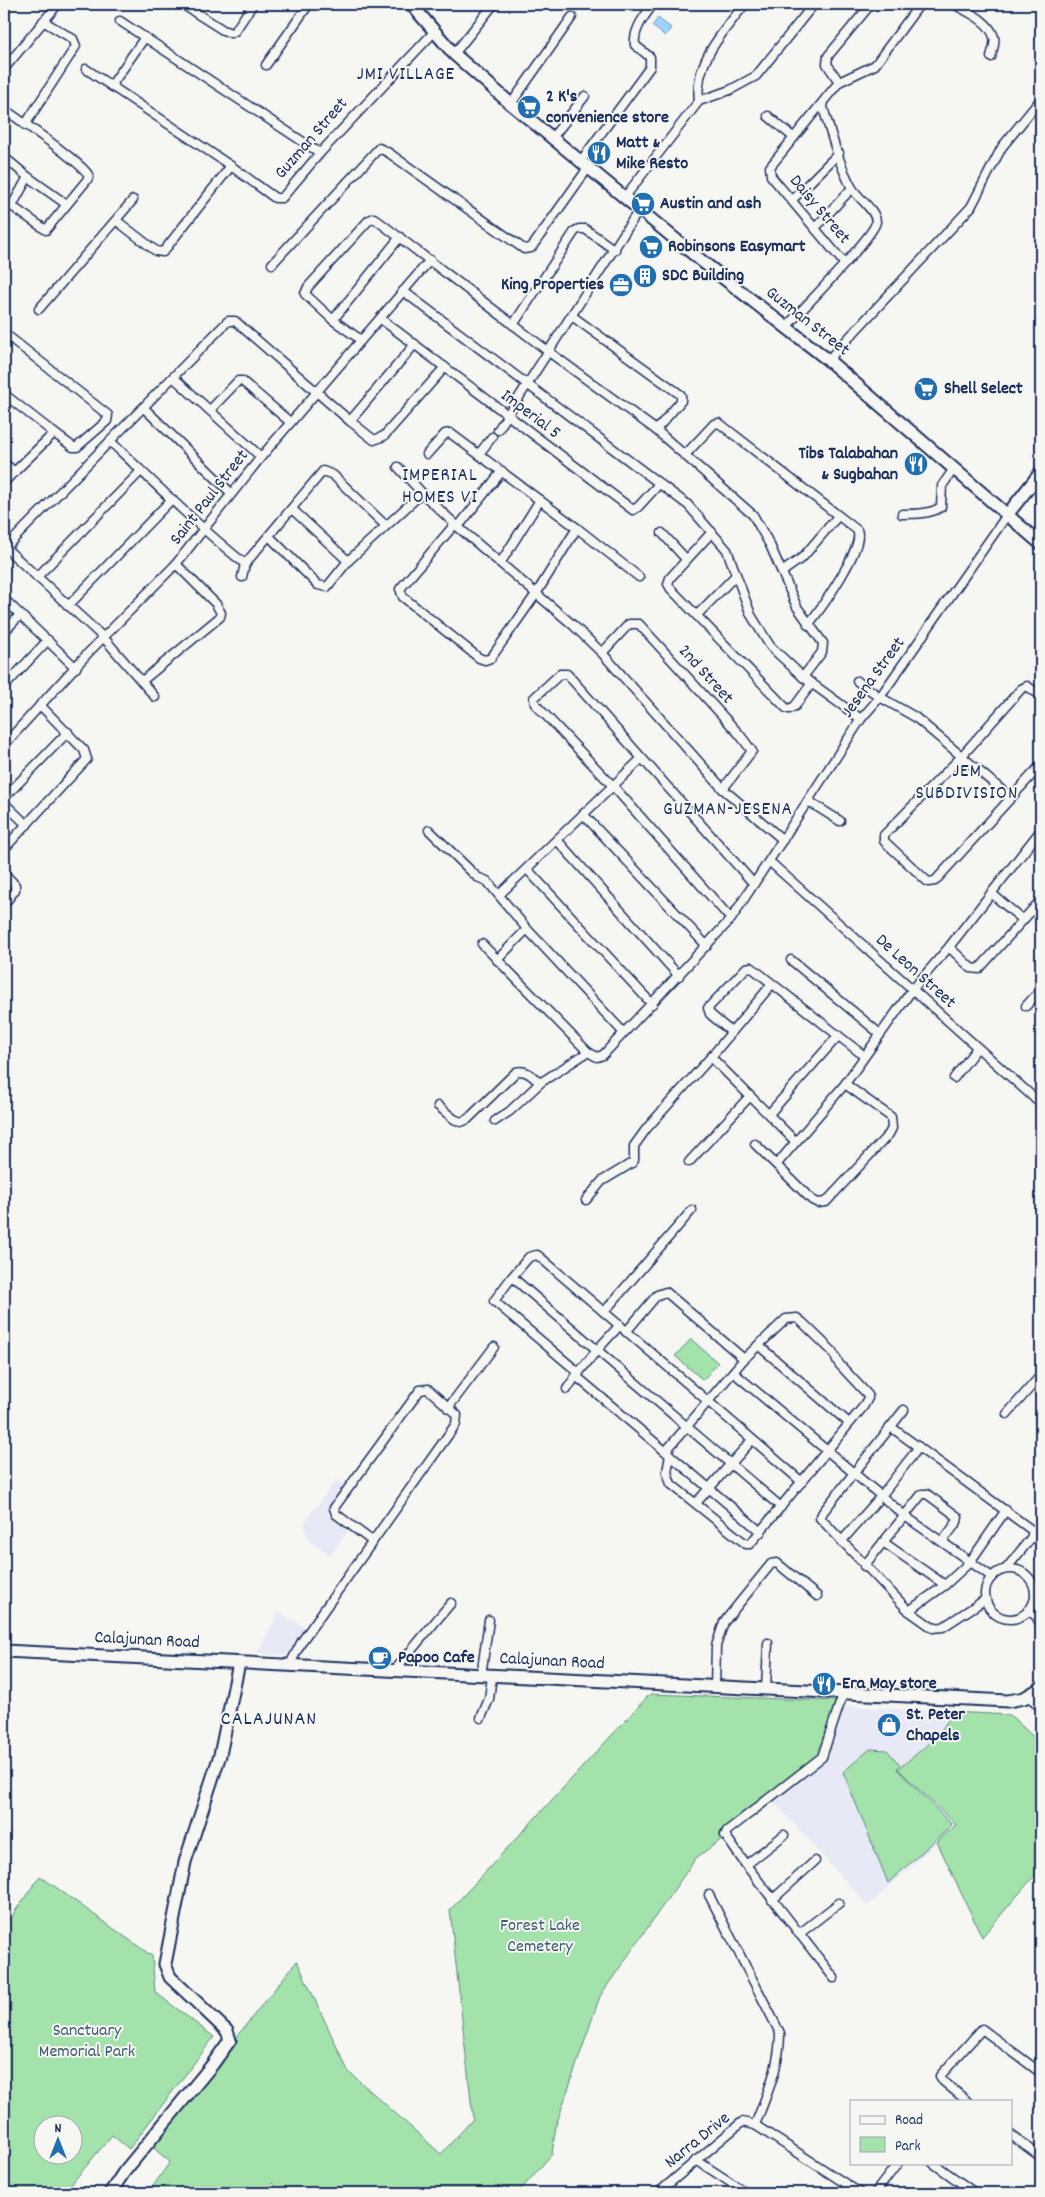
<svg xmlns="http://www.w3.org/2000/svg" width="1045" height="2197" font-family="Dekko,sans-serif">
<style>
.built{fill:#e8e9f6}
.green{fill:#a3e2aa;stroke:#5f8884;fill-rule:evenodd}
.water{fill:#9dd5fd;stroke:#6993bd}
.lines{fill:none;stroke-linecap:round;stroke-linejoin:round}
.street-casing{stroke:#1b2f5e;stroke-width:11}
.secondary-casing{stroke:#1b2f5e;stroke-width:15}
.street{stroke:#f6f6f2;stroke-width:8}
.secondary{stroke:#f6f6f2;stroke-width:11}
.labels{text-anchor:middle;dominant-baseline:central;stroke-width:4;stroke-linejoin:round;paint-order:stroke}
.poi-label{font-size:18px;font-weight:bold;fill:#1b2f5e;stroke:#f6f6f2;text-anchor:start}
.street-label{font-size:18px;fill:#1b2f5e;stroke:#f6f6f2}
.park-label{font-size:18px;fill:#3d5c71;stroke:#f6f6f2}
.neighbourhood-label{font-size:19px;letter-spacing:1px;fill:#1b2f5e;stroke:#f6f6f2}
.quarter-label{font-size:20px;letter-spacing:1px;fill:#1b2f5e;stroke:#f6f6f2}
</style>
<rect width="100%" height="100%" fill="#f6f6f2"/>
<filter id="ink" filterUnits="userSpaceOnUse"><feTurbulence type="fractalNoise" baseFrequency=".02" numOctaves="2"/><feDisplacementMap in="SourceGraphic" scale="10" xChannelSelector="R" yChannelSelector="G"/><feConvolveMatrix kernelMatrix="1 2 1 2 8 2 1 2 1" color-interpolation-filters="sRGB"/></filter>
<g filter="url(#ink)">
<g class="built">
<polygon points="337,1479 347,1487 328,1514 348,1531 331,1555 308,1540 304,1523"/>
<polygon points="279,1612 307,1629 290,1655 257,1653"/>
<polygon points="842,1706 952,1712 948,1721 934,1738 899,1769 956,1825 868,1906 772,1800 826,1759"/>
</g>
<g class="green">
<polygon points="691,1339 718,1363 703,1380 675,1356"/>
<polygon points="650,1694 836,1701 818,1756 719,1834 722,1839 696,1858 600,1996 556,2125 552,2154 518,2193 282,2193 272,2183 263,2193 148,2193 170,2162 150,2145 297,1961 348,2071 441,2154 473,2119 450,1910"/>
<path d="M 952,1712 L 1010,1715 L 1041,1744 L 1041,1868 L 982,1937 L 937,1842 L 956,1825 L 898,1769 C 918,1752 942,1736 952,1712 Z"/>
<polygon points="870,1749 887,1750 900,1765 897,1769 952,1825 888,1883 843,1772"/>
<path d="M 40,1876 L 152,1956 L 155,1992 L 214,2037 L 129,2149 L 112,2135 L 64,2193 L 8,2193 L 4,2190 L 4,1927 ZM 72,2124 L 72,2154 L 42,2154 L 42,2124 Z"/>
</g>
<polygon class="water" points="658,18 671,28 665,36 652,26"/>
<g class="lines">
<g class="street-casing">
<g id="street">
<polyline points="182,4 223,30 231,33 235,31 253,4"/>
<path d="M 954,4 C 967,12 989,20 994,37 C 996,43 992,51 991,57"/>
<polyline points="120,21 320,153"/>
<polyline points="454,54 494,4"/>
<polyline points="266,65 309,4"/>
<polyline points="4,69 58,4"/>
<polyline points="86,69 231,166 275,198 282,198 320,153 434,32"/>
<polyline points="839,82 827,64 828,56 871,4"/>
<polyline points="111,86 145,37"/>
<path d="M 699,101 C 694,62 723,32 745,4"/>
<polyline points="511,104 572,17"/>
<path d="M 4,109 C 19,120 84,164 89,176 L 87,180 L 46,230 L 13,207 L 13,204 L 28,177"/>
<polyline points="768,116 793,137"/>
<polyline points="25,125 76,46 73,39 43,21"/>
<polyline points="552,138 585,96"/>
<polyline points="4,157 28,177 66,204"/>
<path d="M 580,162 L 650,67 L 650,57 L 635,45 C 633,29 645,16 653,4"/>
<polyline points="624,198 699,101 730,90 756,76 814,4"/>
<polyline points="792,200 839,153"/>
<polyline points="117,221 156,251 163,252 231,166"/>
<polyline points="816,227 852,188"/>
<polyline points="844,263 771,176 770,167 839,82 875,65 920,4"/>
<polyline points="272,264 379,148 389,153 524,249 531,248 534,244 588,168"/>
<polyline points="403,291 688,505 727,550 751,615 770,646 803,677 861,719"/>
<polyline points="39,309 133,200"/>
<polyline points="572,316 681,395 681,401 656,430"/>
<polyline points="381,319 629,507 633,510 638,507 659,484"/>
<polyline points="333,320 400,237"/>
<polyline points="513,325 575,231 579,229 585,229 615,250"/>
<path d="M 786,327 C 800,312 875,235 876,222 C 876,210 858,198 852,188 C 839,165 830,130 822,104"/>
<polyline points="4,333 108,415 107,421 77,447 73,447 54,433 4,482"/>
<polyline points="361,340 333,320 305,294 308,287 369,220 374,218 549,352 656,430 753,515 770,545 797,607 823,643 822,652 803,677"/>
<polyline points="828,360 971,207 1002,147 1041,99"/>
<polyline points="173,377 261,457"/>
<polyline points="4,394 54,433"/>
<polyline points="144,408 231,493"/>
<polyline points="210,410 238,381 242,381 290,422"/>
<polyline points="350,421 415,344"/>
<polyline points="498,430 639,210"/>
<path d="M 110,441 C 154,483 198,526 245,564 L 323,471 L 333,475 L 385,525"/>
<polyline points="427,454 445,434 450,433 577,528 639,577"/>
<polyline points="479,454 492,437"/>
<path d="M 686,454 L 714,424 L 719,423 L 857,530 C 866,546 820,610 808,625"/>
<polyline points="4,463 15,472"/>
<polyline points="398,467 422,493 458,527 573,625 602,653 723,789 783,840"/>
<polyline points="502,471 458,527 455,524 400,589 403,597 479,658 485,660 491,658 536,594 577,528"/>
<polyline points="293,510 348,561"/>
<path d="M 902,514 C 915,514 931,514 941,507 L 942,486 L 953,470"/>
<polyline points="712,532 670,578 668,584 671,589 786,708 789,709 795,706 812,683"/>
<polyline points="662,533 686,559"/>
<polyline points="269,536 318,585 327,587 348,561 422,493"/>
<polyline points="501,562 540,500"/>
<polyline points="782,572 803,557 838,516"/>
<polyline points="37,577 141,471"/>
<polyline points="242,577 245,564"/>
<polyline points="4,599 76,668"/>
<polyline points="68,606 172,499"/>
<polyline points="697,615 736,575"/>
<polyline points="4,632 20,615"/>
<polyline points="602,653 629,624 639,624 740,735 752,751 723,789"/>
<polyline points="142,681 220,617 221,613 216,604 176,564"/>
<polyline points="857,681 880,697 915,717 1010,797"/>
<polyline points="4,687 48,640"/>
<polyline points="1041,696 1027,686 1021,689 961,757 884,835 884,841 928,882 935,881 1041,765"/>
<polyline points="155,697 104,638 10,552 7,549 8,545 228,321 235,321 350,421 374,440 384,436 445,367"/>
<polyline points="4,745 88,653 176,564 261,457 430,260"/>
<polyline points="4,798 68,732"/>
<polyline points="808,801 840,821"/>
<polyline points="4,803 27,825"/>
<polyline points="583,814 707,946"/>
<polyline points="429,830 477,877 487,881 527,929 623,1032"/>
<polyline points="557,840 679,976"/>
<polyline points="4,849 87,759 84,750 40,705"/>
<polyline points="770,862 1041,1104"/>
<polyline points="527,869 652,1004"/>
<polyline points="4,873 15,885 15,890 4,904"/>
<polyline points="991,893 1023,920"/>
<polyline points="499,895 641,759"/>
<polyline points="731,919 613,786 535,704 534,698 560,674 567,674 754,884"/>
<polyline points="482,944 588,1052 597,1057 603,1055 731,919 861,719 880,697 1007,515"/>
<polyline points="949,947 971,968 979,969 1041,900"/>
<polyline points="497,960 527,929"/>
<polyline points="791,960 879,1033"/>
<polyline points="1026,1006 1038,993 1041,993"/>
<polyline points="730,1031 710,1014 708,1008 746,968 751,967 863,1055"/>
<polyline points="711,1057 796,1142"/>
<polyline points="954,1078 977,1048"/>
<polyline points="1035,1099 1041,1091"/>
<path d="M 438,1106 L 454,1119 L 461,1122 L 468,1119 L 516,1072 C 526,1069 532,1076 540,1083"/>
<polyline points="769,1114 838,1036"/>
<polyline points="495,1121 510,1111 540,1083 588,1052"/>
<polyline points="755,1144 812,1200 818,1203 826,1202 889,1134 892,1128 891,1117 845,1084"/>
<polyline points="689,1162 750,1096"/>
<polyline points="777,1164 845,1084 912,990 949,947 1041,830"/>
<polyline points="586,1200 602,1181 632,1163 634,1160 634,1146 647,1128 711,1057 772,984"/>
<polyline points="512,1277 494,1301 579,1373"/>
<polyline points="604,1312 692,1210"/>
<polyline points="620,1325 597,1350 781,1507"/>
<polyline points="626,1332 657,1295 666,1292 744,1359"/>
<polyline points="758,1345 849,1423"/>
<polyline points="733,1372 905,1516 992,1577"/>
<polyline points="567,1389 576,1376"/>
<polyline points="448,1408 494,1347"/>
<polyline points="904,1410 823,1512 820,1518 909,1611 933,1628 943,1627 986,1599"/>
<polyline points="1007,1414 1041,1375"/>
<polyline points="891,1427 1033,1531 1031,1538 1006,1569"/>
<polyline points="666,1451 744,1359 786,1319 797,1318 802,1322 832,1351 839,1364 868,1395 868,1398 863,1407 750,1544 746,1544 671,1484 667,1472 670,1455"/>
<polyline points="696,1503 752,1440"/>
<polyline points="761,1532 576,1376 597,1350 512,1277 529,1257 537,1255 541,1258 802,1482"/>
<polyline points="841,1542 881,1496 919,1447"/>
<polyline points="883,1542 945,1585"/>
<polyline points="864,1566 922,1494 927,1494 958,1517 957,1522 942,1542"/>
<circle cx="1010" cy="1594" r="25"/>
<polyline points="1028,1610 1036,1616 1041,1625"/>
<polyline points="909,1611 945,1585 970,1562 1006,1510"/>
<polyline points="289,1666 302,1641 456,1424 457,1415 428,1389 420,1390 334,1508 336,1514 372,1541"/>
<polyline points="394,1671 451,1603"/>
<polyline points="481,1676 489,1620"/>
<polyline points="715,1688 716,1646 724,1622 771,1564 777,1563 817,1596"/>
<polyline points="766,1690 768,1643"/>
<polyline points="1029,1696 1041,1708"/>
<polyline points="481,1718 489,1699 492,1676"/>
<polyline points="746,1865 784,1835"/>
<path d="M 709,1895 L 780,2033 C 780,2066 767,2094 755,2125"/>
<polyline points="772,1900 815,1861"/>
<polyline points="799,1934 839,1903"/>
<polyline points="834,1978 746,1865 725,1835 727,1831 822,1757 843,1694"/>
<polyline points="967,2101 943,2081 940,2076 982,2029 1041,2073"/>
<polyline points="1011,2135 1041,2157"/>
<polyline points="696,2160 747,2193"/>
<polyline points="933,2163 975,2193"/>
<polyline points="658,2193 742,2122 755,2125 860,2193"/>
<polyline points="875,2193 898,2163"/>
</g>
</g>
<g class="secondary-casing">
<g id="secondary">
<polyline points="411,4 454,54 511,104 703,262 828,360 1041,544"/>
<polyline points="1007,515 1041,472"/>
<polyline points="4,1651 1008,1701 1024,1698 1041,1688"/>
<polyline points="110,2193 124,2172 212,2065 230,2040 227,2031 170,1977 165,1964 185,1862 220,1755 239,1663"/>
</g>
</g>
<use href="#street" class="street"/>
<use href="#secondary" class="secondary"/>
</g>
</g>
<defs>
<g id="supermarket-disc" transform="scale(1.25)"><circle r="9.5" fill="#1f6fb2" stroke="#f6f6f2"/><path d="M-6-5.5h2.5l.6 2H6L4.5 2H-2.5L-4.4-4H-6ZM-1.5 3.2a1.3 1.3 0 1 0 .1 0ZM3 3.2a1.3 1.3 0 1 0 .1 0Z" fill="#fff"/></g>
<g id="restaurant-disc" transform="scale(1.25)"><circle r="9.5" fill="#1f6fb2" stroke="#f6f6f2"/><path d="M-5-6h1v4h1v-4h1v4h1v-4h1v5L-1.5 .5V6h-2V.5L-5-1ZM5-6V6H3V1.5H1.5Q1.5-4 5-6Z" fill="#fff"/></g>
<g id="building-disc" transform="scale(1.25)"><circle r="9.5" fill="#1f6fb2" stroke="#f6f6f2"/><path d="M-4-6H4V6H1V3H-1V6H-4ZM-2.5-4.3h1.7v1.8h-1.7ZM.8-4.3h1.7v1.8H.8ZM-2.5-1h1.7V.8h-1.7ZM.8-1h1.7V.8H.8Z" fill="#fff"/></g>
<g id="office-disc" transform="scale(1.25)"><circle r="9.5" fill="#1f6fb2" stroke="#f6f6f2"/><path d="M-6-3h4V-5.5h4V-3h4V5H-6ZM-1-4.5V-3h2v-1.5ZM-6 0V1H6V0Z" fill="#fff"/></g>
<g id="cafe-disc" transform="scale(1.25)"><circle r="9.5" fill="#1f6fb2" stroke="#f6f6f2"/><path d="M-5.5-4.5H6V0H3Q3 3.5 0 3.5H-2.5Q-5.5 3.5-5.5 0ZM3-3.2v2h1.7v-2ZM-6 4.5H4V6H-6Z" fill="#fff"/></g>
<g id="shop-disc" transform="scale(1.25)"><circle r="9.5" fill="#1f6fb2" stroke="#f6f6f2"/><path d="M-5-2.5h2.3a2.7 3.5 0 0 1 5.4 0H5L5.5 6h-11ZM-1.5-2.5h3a1.5 2.3 0 0 0-3 0Z" fill="#fff"/></g>
</defs>
<g fill-rule="evenodd">
<use href="#supermarket-disc" x="529" y="107"/>
<use href="#restaurant-disc" x="599" y="153"/>
<use href="#supermarket-disc" x="643" y="204"/>
<use href="#supermarket-disc" x="651" y="247"/>
<use href="#building-disc" x="645" y="276"/>
<use href="#office-disc" x="621" y="285"/>
<use href="#supermarket-disc" x="926" y="389"/>
<use href="#restaurant-disc" x="916" y="464"/>
<use href="#cafe-disc" x="380" y="1658"/>
<use href="#restaurant-disc" x="824" y="1684"/>
<use href="#shop-disc" x="889" y="1725"/>
</g>
<g class="labels">
<g class="poi-label">
<text x="546" y="97">2 K's<tspan x="546" dy="21">convenience store</tspan></text>
<text x="616" y="143">Matt &amp;<tspan x="616" dy="21">Mike Resto</tspan></text>
<text x="660" y="204">Austin and ash</text>
<text x="668" y="247">Robinsons Easymart</text>
<text x="662" y="276">SDC Building</text>
<text x="604" y="285" text-anchor="end">King Properties</text>
<text x="944" y="389">Shell Select</text>
<text x="898" y="454" text-anchor="end">Tibs Talabahan<tspan x="898" dy="21">&amp; Sugbahan</tspan></text>
<text x="398" y="1658">Papoo Cafe</text>
<text x="842" y="1684">Era May store</text>
<text x="906" y="1715">St. Peter<tspan x="906" dy="21">Chapels</tspan></text>
</g>
<g class="street-label">
<text transform="translate(312 139) rotate(-49)">Guzman Street</text>
<text transform="translate(819 210) rotate(50)">Daisy Street</text>
<text transform="translate(807 322) rotate(38)">Guzman Street</text>
<text transform="translate(530 415) rotate(37)">Imperial 5</text>
<text transform="translate(210 498) rotate(-52)">Saint Paul Street</text>
<text transform="translate(705 675) rotate(48)">2nd Street</text>
<text transform="translate(874 678) rotate(-54)">Jesena Street</text>
<text transform="translate(915 972) rotate(42)">De Leon Street</text>
<text transform="translate(147 1641) rotate(3)">Calajunan Road</text>
<text transform="translate(552 1662) rotate(3)">Calajunan Road</text>
<text transform="translate(698 2141) rotate(-39)">Narra Drive</text>
</g>
<g class="park-label">
<text x="540" y="1926">Forest Lake<tspan x="540" dy="21">Cemetery</tspan></text>
<text x="87" y="2031">Sanctuary<tspan x="87" dy="21">Memorial Park</tspan></text>
</g>
<g class="neighbourhood-label">
<text x="406" y="75">JMI VILLAGE</text>
<text x="440" y="476">IMPERIAL<tspan x="440" dy="22">HOMES VI</tspan></text>
<text x="967" y="772">JEM<tspan x="967" dy="22">SUBDIVISION</tspan></text>
<text x="728" y="810">GUZMAN-JESENA</text>
</g>
<g class="quarter-label">
<text x="269" y="1720">CALAJUNAN</text>
</g>
</g>
<rect width="1045" height="2197" fill="none" stroke="#f6f6f2" stroke-width="20"/>
<rect x="10" y="10" width="1025" height="2177" fill="none" stroke="#1b2f5e" stroke-width="2" filter="url(#ink)"/>
<rect x="850" y="2100" width="162" height="65" fill="#f6f6f2" stroke="#9ea6b7"/>
<rect x="860" y="2116" width="25" height="8" fill="#f6f6f2" stroke="#9ea6b7"/>
<text x="895" y="2124" font-size="15" fill="#1b2f5e">Road</text>
<rect x="860" y="2137" width="25" height="15" fill="#a3e2aa" stroke="#9ea6b7"/>
<text x="895" y="2150" font-size="15" fill="#1b2f5e">Park</text>
<g transform="translate(58 2140)"><circle r="24" fill="#f6f6f2" stroke="#9ea6b7"/>
<path d="M0-4L9 19L0 12L-9 19Z" fill="#1f6fb2"/>
<text y="-8" font-size="14" font-weight="bold" text-anchor="middle" fill="#1b2f5e">N</text>
</g>
</svg>
